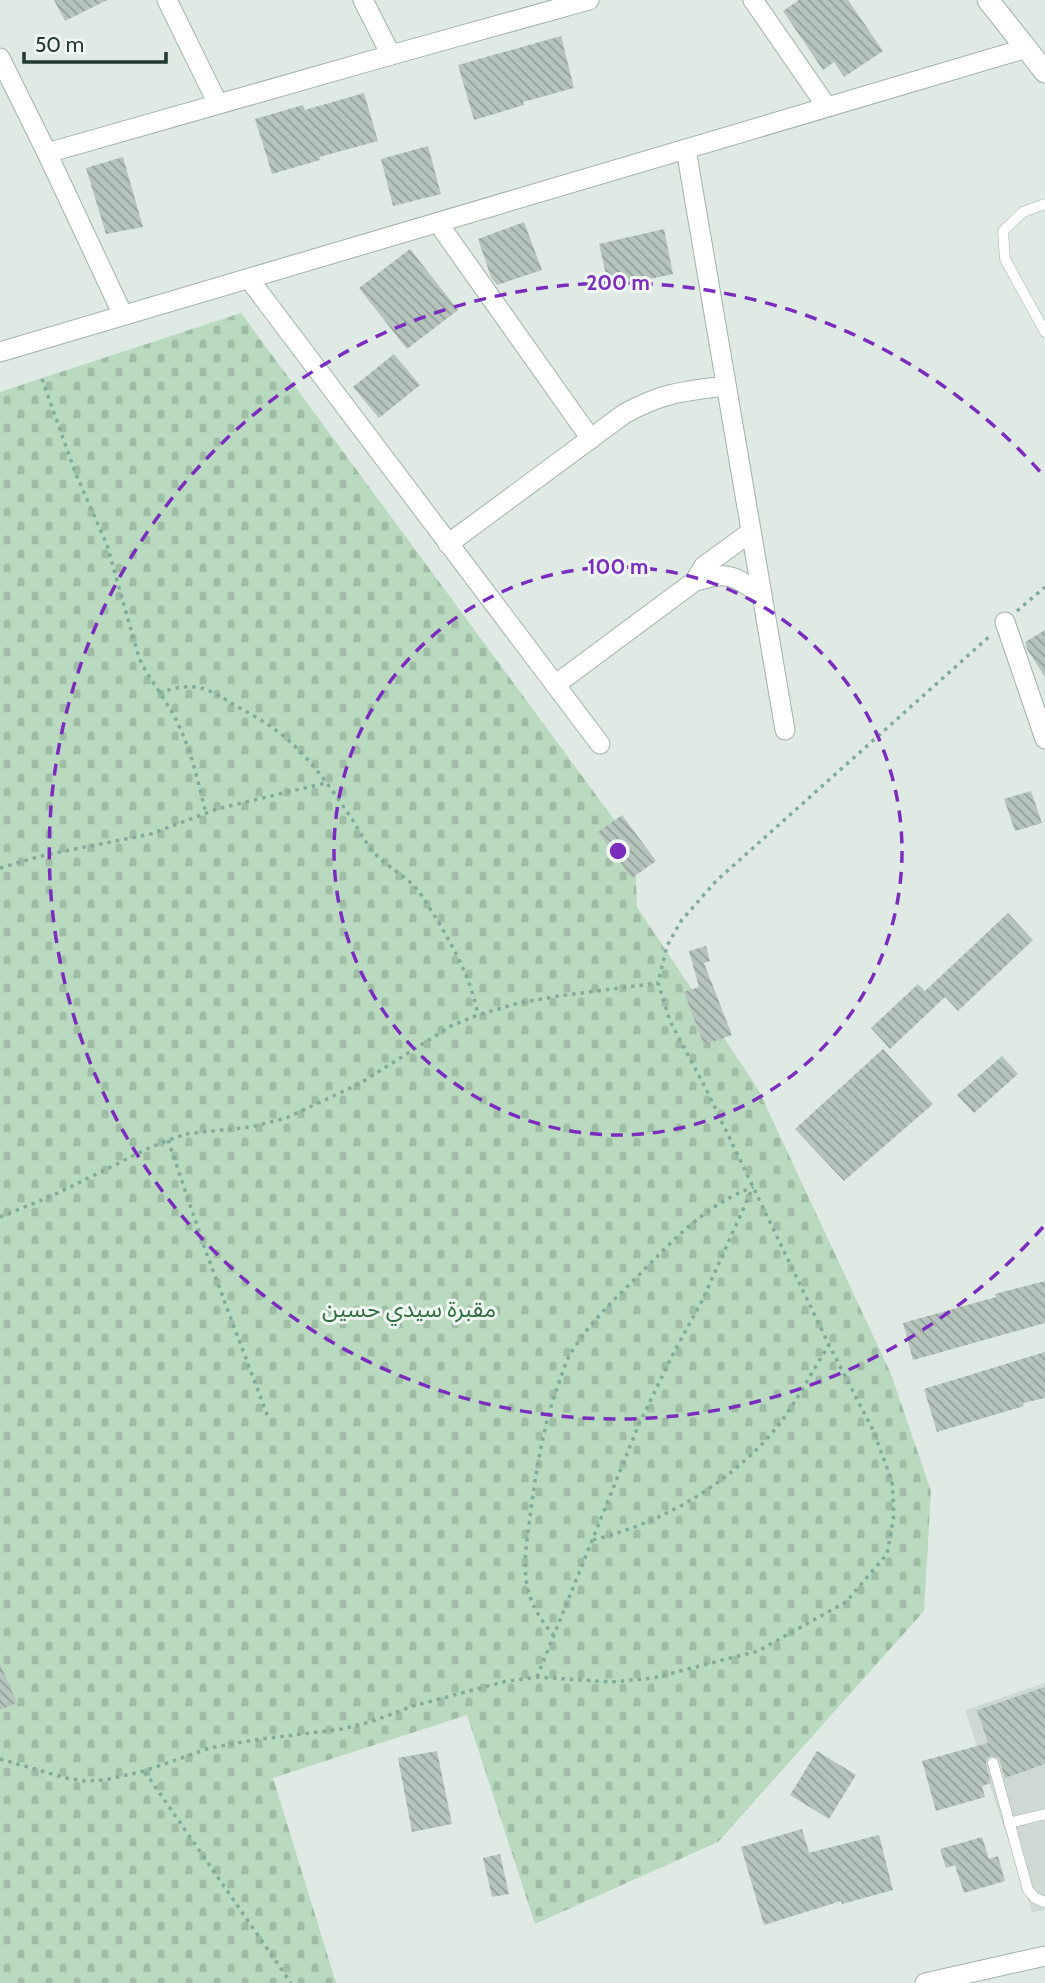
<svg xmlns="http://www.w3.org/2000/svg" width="1045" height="1983" font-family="Cabin,'Noto Sans Arabic',sans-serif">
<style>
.built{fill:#ced9d3}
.cemetery{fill:url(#cemetery-stones)}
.building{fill:url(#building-back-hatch)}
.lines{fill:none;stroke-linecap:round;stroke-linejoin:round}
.lane-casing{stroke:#a2b1ab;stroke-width:11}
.street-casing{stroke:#a2b1ab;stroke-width:21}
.secondary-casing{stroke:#9fb5ab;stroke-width:23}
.path{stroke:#81ac9b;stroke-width:3.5;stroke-dasharray:3.5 5;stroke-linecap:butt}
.lane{stroke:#fff;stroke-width:10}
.street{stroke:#fff;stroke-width:19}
.secondary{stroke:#fff;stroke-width:21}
.ring{fill:none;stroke:#7b2cbf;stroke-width:3.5;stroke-dasharray:12 9}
.labels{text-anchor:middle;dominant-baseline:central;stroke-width:6;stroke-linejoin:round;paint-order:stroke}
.park-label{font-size:23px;fill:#2e6e41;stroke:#f0f7f2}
.centre{fill:#7b2cbf;stroke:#f0f7f2;stroke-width:3.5}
.ring-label{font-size:21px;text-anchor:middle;font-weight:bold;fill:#7b2cbf;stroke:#f0f7f2;stroke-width:6;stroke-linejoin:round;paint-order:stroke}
</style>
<defs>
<pattern id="cemetery-stones" width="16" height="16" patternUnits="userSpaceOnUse" patternTransform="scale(1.75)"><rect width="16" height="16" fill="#b9dabf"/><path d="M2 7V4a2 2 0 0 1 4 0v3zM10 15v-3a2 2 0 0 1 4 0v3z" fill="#9fbca5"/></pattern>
<pattern id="building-back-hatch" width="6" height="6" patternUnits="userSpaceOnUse" patternTransform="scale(1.75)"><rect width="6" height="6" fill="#b5c4bd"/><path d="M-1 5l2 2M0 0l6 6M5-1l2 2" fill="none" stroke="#93a09a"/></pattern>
</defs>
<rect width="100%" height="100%" fill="#dfeae4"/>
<polygon class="built" points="1045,1683 1045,1910 1032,1912 965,1710"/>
<polygon class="cemetery" points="241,313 635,848 637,907 758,1089 891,1374 931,1491 924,1611 718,1842 535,1924 467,1715 273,1778 336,1983 0,1983 0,392"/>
<g class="building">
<polygon points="54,0 107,0 65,21"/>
<polygon points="799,0 848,0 883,51 844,77 834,62 823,70 783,11"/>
<polygon points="561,36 574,88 523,102 524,105 474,120 458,65"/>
<polygon points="364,93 378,141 319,157 320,160 272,174 255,119 303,105 305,110"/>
<polygon points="428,146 441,194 393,206 381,159"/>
<polygon points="123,157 143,227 106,234 86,168"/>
<polygon points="524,222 542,270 497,285 491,277 478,239"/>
<polygon points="664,229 673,274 609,288 599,244"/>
<polygon points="410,249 458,310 407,349 359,288"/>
<polygon points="394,354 420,385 379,418 353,387"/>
<polygon points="1045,630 1045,677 1027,649 1025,642"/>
<polygon points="1031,791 1042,823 1015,831 1004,799"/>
<polygon points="622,815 656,861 632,878 598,832"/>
<polygon points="1008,913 1033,940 958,1011 945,997 890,1049 871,1028 918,984 925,991"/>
<polygon points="706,946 710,961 704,963 732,1035 704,1045 684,992 699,987 689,951"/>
<polygon points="883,1049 933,1104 844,1181 795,1129"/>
<polygon points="1002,1056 1018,1074 974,1113 957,1095"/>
<polygon points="1045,1281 1045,1323 913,1360 903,1323 996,1297 995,1294"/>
<polygon points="1045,1352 1045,1398 1023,1403 1024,1406 937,1432 924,1389"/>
<polygon points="0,1664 17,1703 0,1710"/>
<polygon points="1045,1687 1045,1764 1005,1778 999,1758 990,1756 986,1760 986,1764 991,1783 982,1786 985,1797 936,1811 922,1761 988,1743 977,1710"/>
<polygon points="437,1751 452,1824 412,1832 398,1758"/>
<polygon points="817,1751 856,1775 829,1819 790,1795"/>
<polygon points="802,1829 809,1852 808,1853 879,1835 893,1890 842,1904 841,1901 764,1925 741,1847"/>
<polygon points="982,1837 989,1859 998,1856 1005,1881 964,1893 955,1865 946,1868 940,1849"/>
<polygon points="500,1854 509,1894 492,1897 483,1858"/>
</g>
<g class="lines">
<g class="lane-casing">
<g id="lane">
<polyline points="1045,204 1023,212 1003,231 1005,259 1045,332"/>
<polyline points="993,1763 1028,1890 1035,1898 1045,1902"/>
<polyline points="1009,1823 1045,1814"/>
</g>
</g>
<g class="street-casing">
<g id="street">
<polyline points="167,0 218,104"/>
<polyline points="753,0 827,107"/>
<polyline points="391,55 589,0"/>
<polyline points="0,58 47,153 123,315"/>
<polyline points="686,149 785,730"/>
<polyline points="47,153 391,55 363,0"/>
<polyline points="438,223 591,439"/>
<polyline points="249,279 600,744"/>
<polyline points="0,352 1027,48"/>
<path d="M 448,544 L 624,414 C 661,393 684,391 726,386"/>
<polyline points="695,581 704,566 751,532"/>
<polyline points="1005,622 1045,739"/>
<path d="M 555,685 L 695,581 C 703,580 711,576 719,576 C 735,574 748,586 761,595"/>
<polyline points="925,1983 1045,1956"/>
</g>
</g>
<g class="secondary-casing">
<polyline id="secondary" points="988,0 1045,72"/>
</g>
<g class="path">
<path d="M 42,379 L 75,472 L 107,545 L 139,658 C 150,681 167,700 178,724 C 192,752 198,783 206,813"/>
<polyline points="1017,611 1045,587"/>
<path d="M 159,693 C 196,680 207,688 238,707 C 249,713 260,719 270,726 C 300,746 325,779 345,809 C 355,822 361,836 371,849 C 383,865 402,873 415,887 C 423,896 429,908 436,918 C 455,950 471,979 478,1015"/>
<polyline points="0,868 45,855 151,834 217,809 325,783"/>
<polyline points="168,1140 206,1252 269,1420"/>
<polyline points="0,1217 56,1194 151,1147 185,1134 251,1127 286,1118 359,1084 451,1026 478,1015 518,1003 559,996 658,983"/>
<path d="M 593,1540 C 664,1522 730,1484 777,1427 C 796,1403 812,1371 829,1345"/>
<path d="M 554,1636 C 541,1620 531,1606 527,1585 C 523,1562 527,1539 530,1517 C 536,1469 544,1422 561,1377 C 564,1369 566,1360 571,1353 C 589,1323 613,1301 637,1277 C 672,1241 705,1205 753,1187"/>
<polyline points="537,1677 639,1424 674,1352 702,1301 753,1187"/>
<polyline points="0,1759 66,1778 85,1781 105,1780 144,1771 210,1748 254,1740 342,1729 370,1722 413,1706 503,1682 537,1677 612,1682 653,1678 758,1651 846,1602 887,1554 894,1515 892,1481 873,1430 829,1345 706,1089 670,1021 658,983 667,946 681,921 716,881 991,635"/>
<polyline points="145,1772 291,1983"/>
</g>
<use href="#lane" class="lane"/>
<use href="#street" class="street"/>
<use href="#secondary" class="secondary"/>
</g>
<g class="ring">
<circle cx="618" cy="851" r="284"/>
<path d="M1043 1227A568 568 0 1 1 1043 475"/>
</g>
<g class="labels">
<g class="park-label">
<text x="409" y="1309">مقبرة سيدي حسين</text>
</g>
</g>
<circle cx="618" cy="851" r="10" class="centre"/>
<g class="ring-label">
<text x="618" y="290">200 m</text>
<text x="618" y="574">100 m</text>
</g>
<path d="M24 52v10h142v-10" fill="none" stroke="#213931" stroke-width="3.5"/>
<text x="35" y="52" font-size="21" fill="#213931" stroke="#f0f7f2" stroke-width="5" paint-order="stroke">50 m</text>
</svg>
